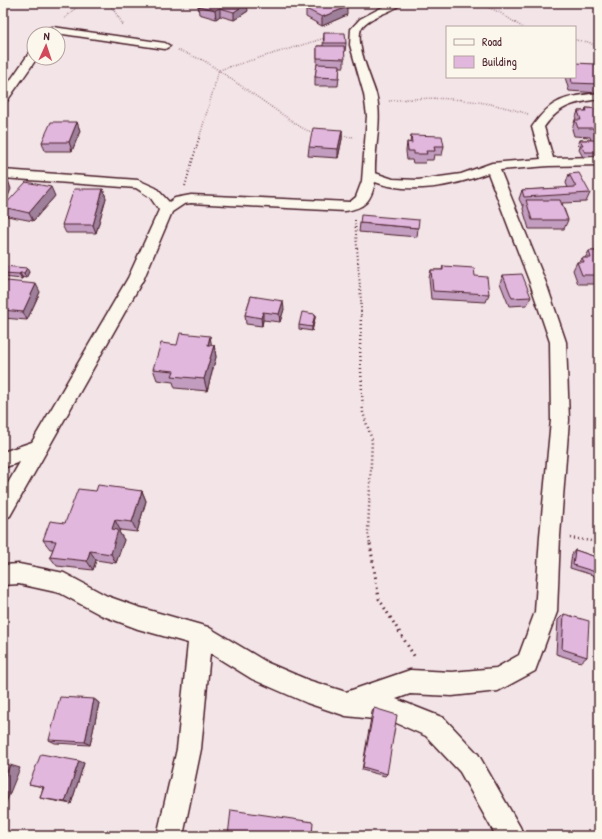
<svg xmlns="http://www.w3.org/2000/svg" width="602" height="839" font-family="'Patrick Hand',sans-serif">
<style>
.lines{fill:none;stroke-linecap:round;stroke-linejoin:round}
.street-casing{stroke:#4a1f2b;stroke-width:3}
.path-far3{stroke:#4a1f2b;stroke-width:1.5;stroke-dasharray:0.5 2;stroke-linecap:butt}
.path-far2{stroke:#4a1f2b;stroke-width:2;stroke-dasharray:1 2.5;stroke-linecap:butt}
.path-far1{stroke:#4a1f2b;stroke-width:2.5;stroke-dasharray:1 3;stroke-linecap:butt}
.path{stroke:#4a1f2b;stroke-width:3;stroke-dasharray:1.5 4;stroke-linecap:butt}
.street{fill:#fbf7ec;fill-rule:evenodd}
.wall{fill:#c29dbf;stroke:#4a1f2b}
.shaded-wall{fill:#9e809b;stroke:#4a1f2b}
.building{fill:#e1b7de;stroke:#4a1f2b}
</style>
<rect width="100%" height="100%" fill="#f3e4e8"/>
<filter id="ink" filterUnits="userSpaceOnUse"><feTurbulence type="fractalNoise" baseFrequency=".025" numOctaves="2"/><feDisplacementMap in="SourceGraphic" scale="8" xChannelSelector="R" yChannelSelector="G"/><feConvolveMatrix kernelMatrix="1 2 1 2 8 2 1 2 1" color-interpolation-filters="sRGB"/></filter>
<g filter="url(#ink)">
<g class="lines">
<g class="street-casing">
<g id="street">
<path d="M 390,3 L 402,3 C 393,13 367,16 361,29 C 355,44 371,78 376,94 C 383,120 374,147 375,173 L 393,179 L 418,180 L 461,174 L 492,163 L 541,159 L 532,127 C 552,98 566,97 599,93 L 599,99 C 573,103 560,105 544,127 L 553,158 L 599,157 L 599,165 L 548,166 L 500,170 L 546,283 L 566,342 L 569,420 L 560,536 L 557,612 L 535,671 L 498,691 L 452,696 L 410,694 L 396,699 L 444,718 L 478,754 L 520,827 L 524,836 L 496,836 L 460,772 L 426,736 L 392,721 L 346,716 L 307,703 L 252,679 L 210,653 L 201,749 L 183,836 L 157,836 L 177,749 L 188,643 L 138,629 L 101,615 L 60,593 L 19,584 L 3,585 L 3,565 L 19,564 L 64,573 L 107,596 L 138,607 L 208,627 L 268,663 L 308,680 L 346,692 L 410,670 L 452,672 L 496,668 L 519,655 L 535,612 L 540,536 L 551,420 L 550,342 L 530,283 L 488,173 C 454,186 410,195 375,182 C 371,201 365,208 345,211 L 191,203 L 184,204 L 172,212 L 144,278 L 10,516 L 3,519 L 3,492 L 20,462 L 3,468 L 3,452 L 32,442 L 128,278 L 159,210 L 150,197 L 136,188 L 3,178 L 3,170 L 138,180 L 156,188 L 169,202 L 175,198 L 191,195 L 350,202 L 356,197 L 362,181 L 367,116 L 364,94 L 350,45 L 351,29 L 360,19 Z"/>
<polygon points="53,27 165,43 170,46 165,49 56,33 45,34 49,28"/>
<polygon points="34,51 34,58 37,58 7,101 3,102 3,91 30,52"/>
</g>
</g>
<g class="path-far3">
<polyline points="109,3 124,26"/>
<polyline points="478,3 499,12 522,27"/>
<polyline points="65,18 81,3"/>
<polyline points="575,40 589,42 599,49"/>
<polyline points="178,50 205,61 299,126 308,131 316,132"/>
<path d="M 389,101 C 437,95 482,99 528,114"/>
<polyline points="340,136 355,137"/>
<polyline points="199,139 219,70 325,38"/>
</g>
<g class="path-far2">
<polyline points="185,186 199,138"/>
<polyline points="355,220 361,301 361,317"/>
</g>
<g class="path-far1">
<polyline points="361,316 360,348 363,413 372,440 368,531 370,545"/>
<polyline points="570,538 599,542"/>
</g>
<polyline class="path" points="370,544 379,599 416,659"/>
<use href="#street" class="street"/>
</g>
<g class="wall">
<polygon points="198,6 248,11 234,20 220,16 216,19 199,14"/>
<polygon points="306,9 347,15 322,26 306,17"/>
<polygon points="324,33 346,43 345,52 344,52 344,67 340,67 338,86 315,86 315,77 317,64 317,46 323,46"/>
<polygon points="565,77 575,77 599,84 599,93 569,91"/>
<polygon points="586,108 599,109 599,141 594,140 596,143 599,143 599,156 583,157 579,150 580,147 578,145 580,140 591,140 590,137 574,136 572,129 578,111 585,111"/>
<polygon points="77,122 80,131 72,151 45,151 42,142"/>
<polygon points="342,130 342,139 338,158 308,156 309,147"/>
<polygon points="411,135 444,146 442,155 434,155 433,160 426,160 425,163 413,163 412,160 407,160 406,151 407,142 410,143"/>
<polygon points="569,174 590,193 586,202 562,203 568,220 564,229 529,229 523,209 524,205 522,205 519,199 522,190 568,188 566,183"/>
<polygon points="103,189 106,198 96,233 66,233 62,225"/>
<polygon points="55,196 33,221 7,216 3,207"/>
<polygon points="360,223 418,228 417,237 359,232"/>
<polygon points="589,251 599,251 599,284 578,284 573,270 577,262 580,262 582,258 585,258"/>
<polygon points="3,266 29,272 26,278 22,277 22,279 3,277"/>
<polygon points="443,266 475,276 489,294 486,302 431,299 429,278 431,270 442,270"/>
<polygon points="503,275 531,297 527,305 509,306 500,283"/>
<polygon points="3,288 40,292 27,320 3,318"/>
<polygon points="251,296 284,309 280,322 263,320 262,326 246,324 245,315"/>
<polygon points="315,314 315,318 312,331 299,329 299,325"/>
<polygon points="177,345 214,345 216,357 207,391 175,388 173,382 157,380 153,369"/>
<polygon points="599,375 599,408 597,407 595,382"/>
<polygon points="96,491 142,491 146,501 137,532 120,530 119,532 124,540 116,563 96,560 93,570 57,566 50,557 53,549 50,549 43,540 65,523"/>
<polygon points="575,550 599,558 599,577 570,568 572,554"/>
<polygon points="564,614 587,657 581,662 556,654 558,620"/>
<polygon points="94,699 99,703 90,745 55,743 49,740"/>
<polygon points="374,708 387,774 385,776 362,770 372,712"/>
<polygon points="84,763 71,804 40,798 43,787 29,784"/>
</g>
<g class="shaded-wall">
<polygon points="247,3 248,11 234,20 234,12"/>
<polygon points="347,7 347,15 322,26 322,17"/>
<polygon points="220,8 220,16 216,19 215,10"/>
<polygon points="77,122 80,131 72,151 69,142"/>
<polygon points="342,130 342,139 338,158 338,149"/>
<polygon points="8,180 11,189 4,207 3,206 3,190"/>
<polygon points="51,187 55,196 33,221 29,213"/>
<polygon points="103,189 106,198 96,233 93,225"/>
<polygon points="27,268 29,272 26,278 24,273"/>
<polygon points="20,273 22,277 22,279 19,274"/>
<polygon points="36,284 40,292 27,320 23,312"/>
<polygon points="283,301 284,309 280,322 279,314"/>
<polygon points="263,312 263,320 262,326 261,318"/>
<polygon points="315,314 315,318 312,331 312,327"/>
<polygon points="210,336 212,348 208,345"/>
<polygon points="214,345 216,357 207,391 204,379"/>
<polygon points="142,491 146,501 137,532 132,522"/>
<polygon points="115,520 120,530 119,532 124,540 116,563 111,554 112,529"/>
<polygon points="90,551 96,560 93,570 87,561"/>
<polygon points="94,699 99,703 90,745 85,742"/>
<polygon points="79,761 84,763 71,804 65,802"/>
<polygon points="10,765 20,768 3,810 3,781"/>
</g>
<g class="building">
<polygon points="203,3 247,3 234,12 220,8 215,10 198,6"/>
<polygon points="320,3 338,3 347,7 322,17 306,9"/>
<polygon points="324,33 345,33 346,43 324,43"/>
<polygon points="317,46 344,46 345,59 317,58"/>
<polygon points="575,63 595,64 599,75 599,84 572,83 571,77 575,77"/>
<polygon points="317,64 340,65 339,78 315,77"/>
<polygon points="586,108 599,109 599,132 594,131 593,128 578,128 575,120 581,120 578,111 587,111"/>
<polygon points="51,122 77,122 69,142 42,142"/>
<polygon points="313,128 342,130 338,149 309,147"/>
<polygon points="411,135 442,136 444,146 434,146 435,151 426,151 427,154 414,154 414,151 408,151 407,142 412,143"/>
<polygon points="580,140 594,140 596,143 599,143 599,152 585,152 580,145 583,145"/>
<polygon points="579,173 590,193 524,197 522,190 576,187 569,174"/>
<polygon points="3,180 8,180 3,190"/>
<polygon points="26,182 51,187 29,213 3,207"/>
<polygon points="74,189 103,189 93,225 62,225"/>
<polygon points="526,200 560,200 568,220 532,220"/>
<polygon points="361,215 419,220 418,228 360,223"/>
<polygon points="589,251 599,251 599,275 582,275 577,262 584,262 582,258 591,258"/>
<polygon points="3,266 27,268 24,273 20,273 19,274 3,273"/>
<polygon points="443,266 474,268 475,276 487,277 489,294 433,291 431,270 443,270"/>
<polygon points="522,274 531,297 512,298 503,275"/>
<polygon points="7,281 36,284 23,312 3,310 3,288"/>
<polygon points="251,296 283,301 279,314 263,312 261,318 245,315"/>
<polygon points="302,312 315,314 312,327 299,325"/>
<polygon points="180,333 210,336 208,345 214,345 204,379 172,376 174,371 153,369 161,343 177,345"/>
<polygon points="98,485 142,491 132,522 115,520 112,529 118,530 111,554 90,551 87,561 50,557 56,541 43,540 50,521 65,523 78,489 96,491"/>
<polygon points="575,550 599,558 599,573 573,565"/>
<polygon points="564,614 589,621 587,657 562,649"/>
<polygon points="60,697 94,699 85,742 49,740"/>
<polygon points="374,708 397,715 387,774 363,767"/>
<polygon points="41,754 79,761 65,802 40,798 44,787 29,784"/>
<polygon points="3,763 10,765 3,781"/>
<polygon points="231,810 313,822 312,836 228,836"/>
</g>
</g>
<rect width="602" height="839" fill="none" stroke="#fbf7ec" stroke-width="16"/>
<rect x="8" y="8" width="586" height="823" fill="none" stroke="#4a1f2b" stroke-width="1.5" filter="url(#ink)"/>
<rect x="446" y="26" width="130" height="52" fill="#fbf7ec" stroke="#b4a19f"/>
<rect x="454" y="39" width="20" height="6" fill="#fbf7ec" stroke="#b4a19f"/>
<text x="482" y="46" font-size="12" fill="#4a1f2b">Road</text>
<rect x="454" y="56" width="20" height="12" fill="#e1b7de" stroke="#b4a19f"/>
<text x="482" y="66" font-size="12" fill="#4a1f2b">Building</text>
<g transform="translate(46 46) rotate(3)"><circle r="19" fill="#fbf7ec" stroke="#b4a19f"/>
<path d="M0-3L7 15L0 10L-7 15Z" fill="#d1495b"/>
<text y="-6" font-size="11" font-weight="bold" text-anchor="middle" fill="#4a1f2b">N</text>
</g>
</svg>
